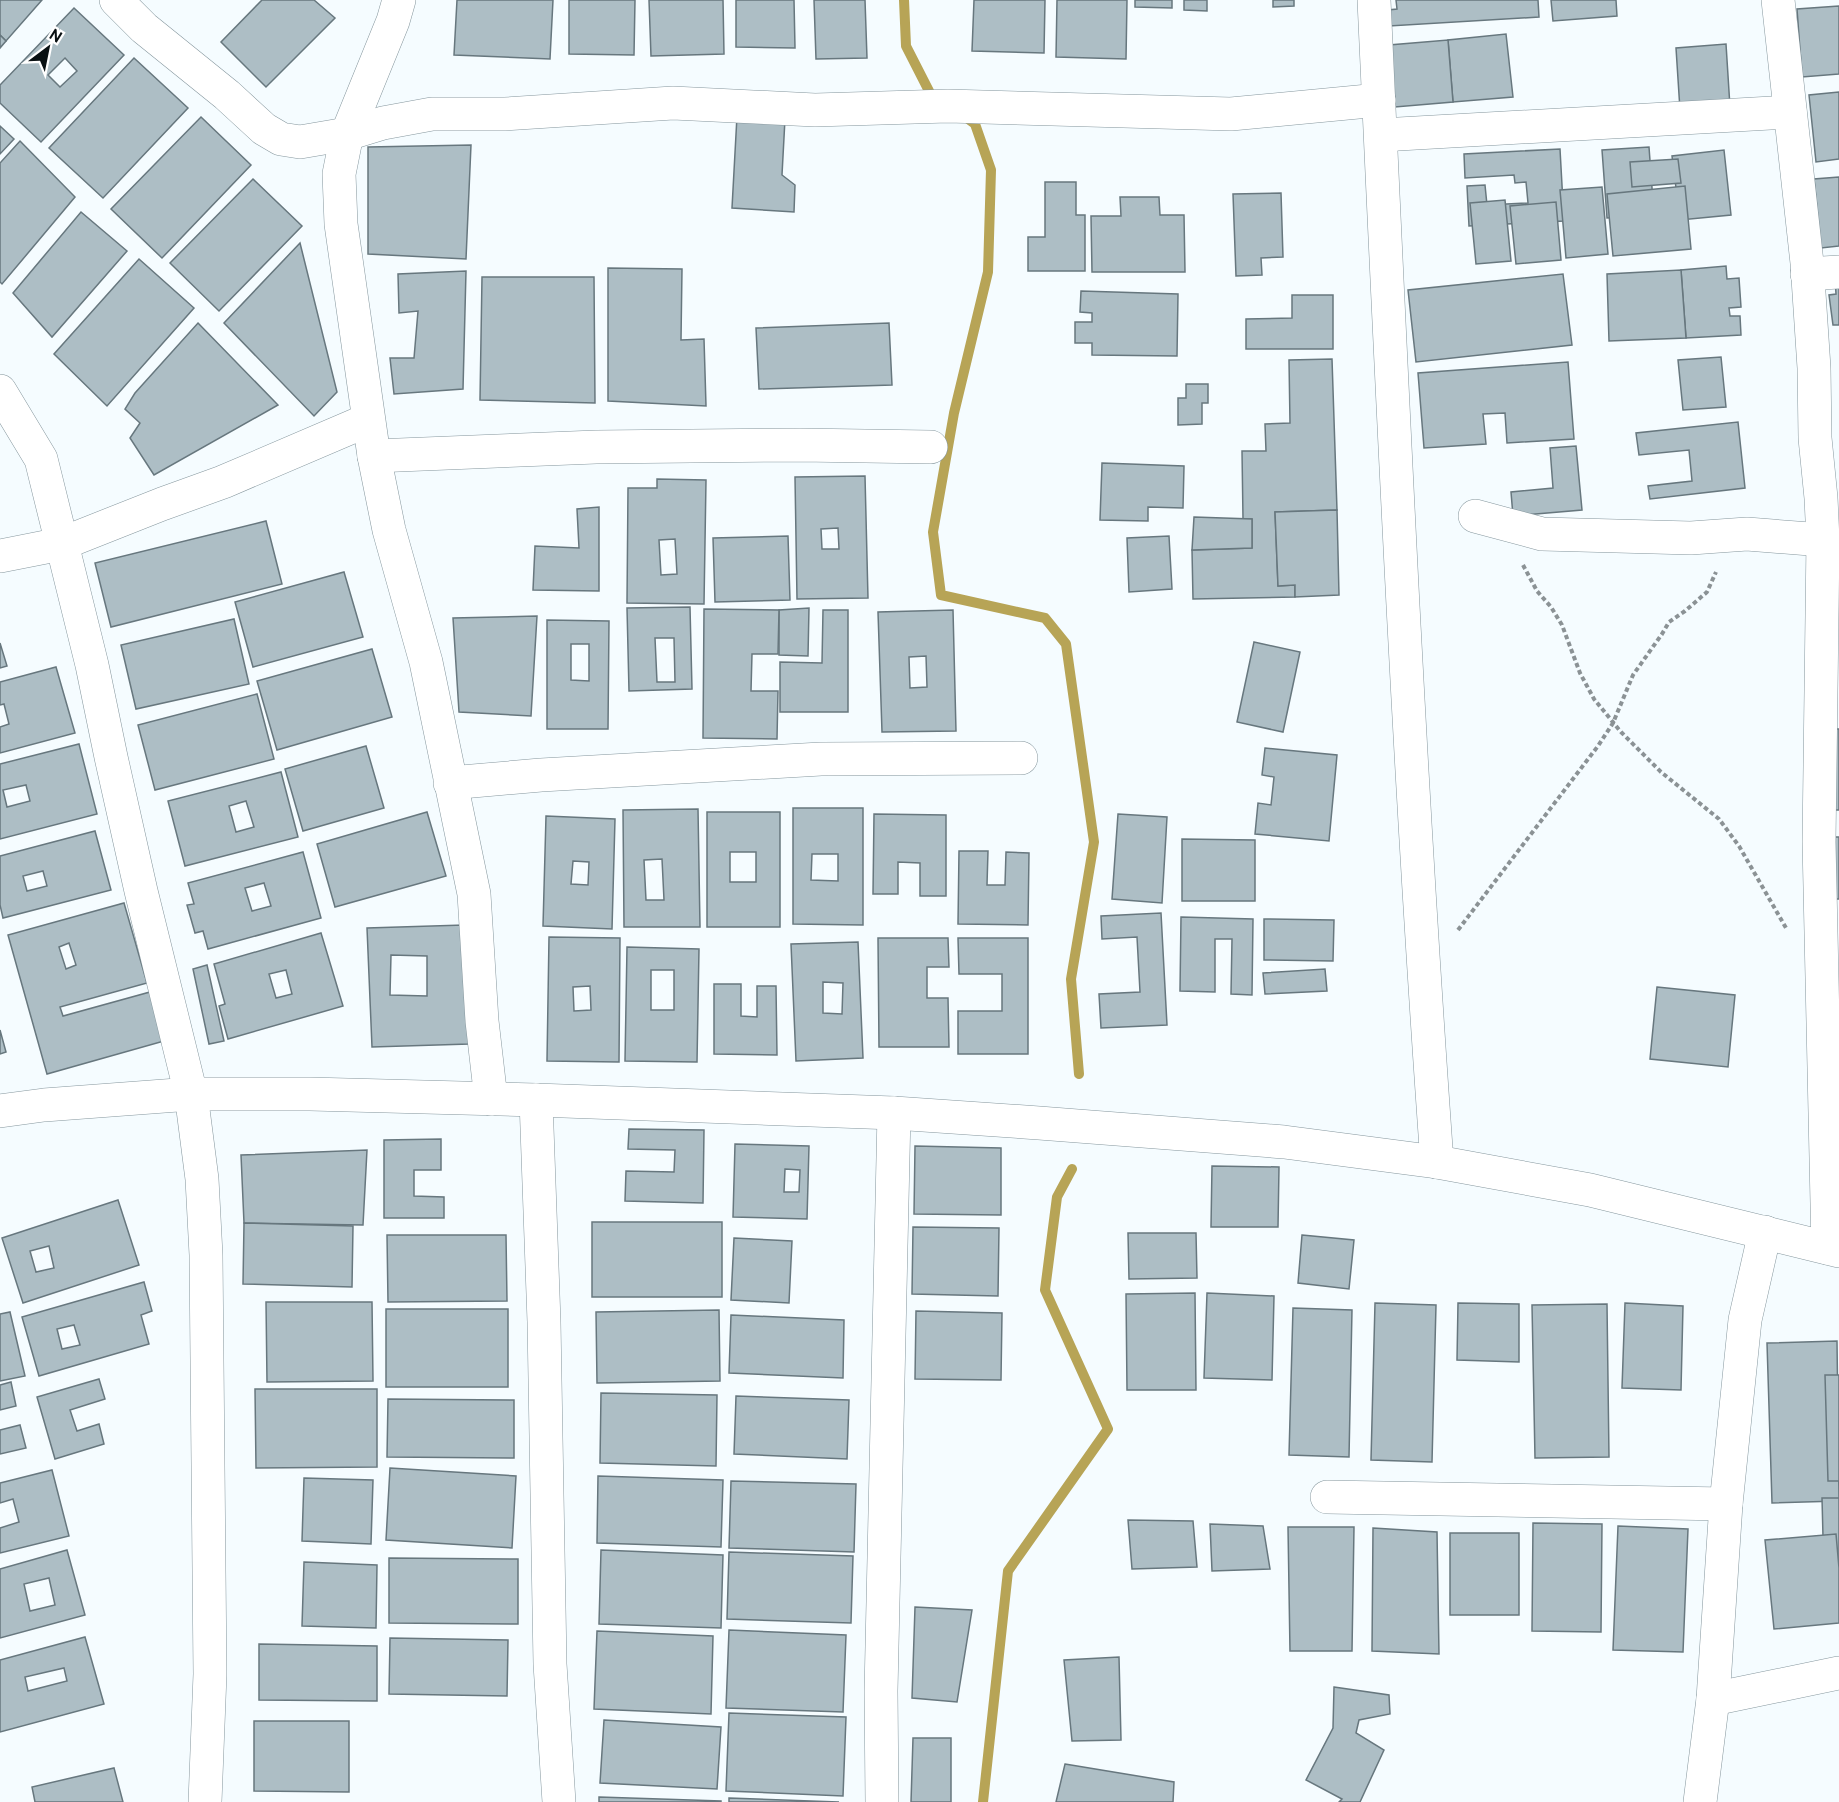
<svg xmlns="http://www.w3.org/2000/svg" width="1839" height="1802" font-family="Overpass,sans-serif">
<style>
.lines{fill:none;stroke-linecap:round;stroke-linejoin:round}
.stream{stroke:#b7a456;stroke-width:10}
.building{fill:#adbec5;stroke:#67777e;stroke-width:1.5;fill-rule:evenodd}
.minor-casing{stroke:#86979e;stroke-width:34}
.path{stroke:#8b9295;stroke-width:4;stroke-dasharray:4.5 3;stroke-linecap:butt}
.minor{stroke:#fff;stroke-width:33}
</style>
<rect width="100%" height="100%" fill="#f5fcff"/>
<g class="lines">
<g class="stream">
<polyline points="904,0 906,46 930,93 937,98"/>
<polyline points="963,115 975,124 991,170 988,272 954,413 933,532 941,595 1045,618 1066,644 1094,842 1071,979 1079,1074"/>
<polyline points="983,1802 1008,1571 1108,1429 1045,1290 1057,1197 1072,1169"/>
</g>
</g>
<g class="building">
<polygon points="0,0 42,0 6,41 0,35"/>
<polygon points="262,0 314,0 335,18 266,87 221,42"/>
<polygon points="457,0 553,0 550,59 454,55"/>
<polygon points="569,0 635,0 634,55 569,54"/>
<polygon points="649,0 723,0 724,54 651,56"/>
<polygon points="736,0 794,0 795,48 736,47"/>
<polygon points="814,0 865,0 867,58 816,59"/>
<polygon points="974,0 1045,0 1044,53 972,51"/>
<polygon points="1057,0 1127,0 1126,59 1056,57"/>
<polygon points="1135,0 1172,0 1172,8 1135,7"/>
<polygon points="1184,0 1207,0 1207,11 1184,10"/>
<polygon points="1273,0 1294,0 1294,6 1273,7"/>
<polygon points="1396,0 1538,0 1539,17 1389,26 1388,10 1397,9"/>
<polygon points="1551,0 1616,0 1617,16 1553,21"/>
<polygon points="1839,6 1839,74 1802,77 1797,9"/>
<path d="M 74,8 L 124,55 L 41,142 L 0,103 L 0,85 ZM 65,58 L 77,71 L 60,87 L 48,75 Z"/>
<polygon points="1506,34 1513,97 1453,102 1448,40"/>
<polygon points="0,35 6,41 0,48"/>
<polygon points="1448,40 1453,102 1395,107 1389,45"/>
<polygon points="1726,44 1730,107 1680,110 1676,48"/>
<polygon points="134,58 188,108 103,198 49,148"/>
<polygon points="1839,92 1839,159 1816,162 1809,95"/>
<polygon points="737,116 785,119 782,175 795,185 794,212 732,208"/>
<polygon points="201,117 251,165 162,258 111,209"/>
<polygon points="0,126 14,139 0,154"/>
<polygon points="20,141 75,197 2,284 0,282 0,163"/>
<polygon points="471,145 466,259 368,254 368,147"/>
<polygon points="1649,147 1654,215 1607,218 1602,150"/>
<polygon points="1560,149 1564,221 1469,226 1467,186 1485,185 1487,205 1528,203 1526,182 1515,183 1514,175 1465,178 1464,154"/>
<polygon points="1724,150 1731,215 1680,220 1672,156"/>
<polygon points="1678,159 1681,183 1632,187 1630,162"/>
<polygon points="1839,177 1839,246 1821,248 1814,179"/>
<polygon points="253,179 302,226 219,311 170,263"/>
<polygon points="1045,182 1076,182 1076,215 1085,215 1085,271 1028,271 1028,237 1045,237"/>
<polygon points="1685,186 1691,249 1613,256 1607,194"/>
<polygon points="1602,187 1608,254 1566,258 1560,190"/>
<polygon points="1281,193 1283,257 1261,258 1262,275 1236,276 1233,194"/>
<polygon points="1120,197 1159,197 1160,215 1184,215 1185,272 1092,272 1091,216 1121,216"/>
<polygon points="1505,200 1511,261 1476,264 1470,203"/>
<polygon points="1556,202 1561,260 1516,264 1510,206"/>
<polygon points="81,212 127,251 52,337 13,293"/>
<polygon points="300,243 337,392 314,416 224,323"/>
<polygon points="139,259 194,308 107,406 54,354"/>
<polygon points="1726,266 1727,279 1739,278 1741,307 1729,308 1730,316 1740,316 1741,335 1686,338 1681,270"/>
<polygon points="608,268 682,269 681,340 704,339 706,406 608,401"/>
<polygon points="1681,270 1686,338 1609,341 1607,274"/>
<polygon points="466,271 463,389 394,394 390,358 414,358 418,311 399,313 398,274"/>
<polygon points="1563,274 1572,345 1416,362 1408,290"/>
<polygon points="482,277 594,277 595,403 480,400"/>
<polygon points="1835,278 1839,278 1839,325 1833,325 1829,295 1836,294"/>
<polygon points="1081,291 1178,294 1177,356 1092,355 1092,343 1075,343 1075,322 1092,322 1092,313 1080,312"/>
<polygon points="1292,295 1333,295 1333,349 1246,349 1246,319 1292,318"/>
<polygon points="198,323 278,405 154,475 130,438 140,423 125,409 135,393"/>
<polygon points="889,323 892,385 759,389 756,328"/>
<polygon points="1721,357 1726,407 1683,410 1678,360"/>
<polygon points="1332,359 1337,510 1275,512 1278,586 1295,585 1295,597 1193,599 1192,550 1252,548 1252,519 1243,519 1242,451 1266,451 1265,424 1290,423 1289,360"/>
<polygon points="1568,362 1574,439 1507,443 1505,413 1483,414 1486,444 1424,448 1418,373"/>
<polygon points="1186,384 1208,384 1208,403 1202,403 1202,424 1178,425 1178,398 1186,398"/>
<polygon points="1738,422 1745,488 1650,499 1648,486 1692,481 1689,450 1639,455 1636,433"/>
<polygon points="1576,446 1582,510 1513,516 1511,492 1553,488 1550,448"/>
<polygon points="1102,463 1184,466 1183,508 1148,507 1148,521 1100,520"/>
<path d="M 865,476 L 868,598 L 797,599 L 795,477 ZM 838,528 L 839,549 L 822,549 L 821,529 Z"/>
<path d="M 657,479 L 706,480 L 704,604 L 627,603 L 628,488 L 657,488 ZM 675,539 L 677,574 L 661,575 L 659,540 Z"/>
<polygon points="599,507 599,591 533,590 535,546 579,548 577,509"/>
<polygon points="1337,510 1339,595 1295,597 1295,585 1278,586 1275,512"/>
<polygon points="1194,517 1252,519 1252,548 1192,550"/>
<polygon points="266,521 282,584 111,627 95,563"/>
<polygon points="788,536 790,600 715,602 713,538"/>
<polygon points="1169,536 1172,589 1129,592 1127,538"/>
<polygon points="344,572 363,637 253,667 235,602"/>
<path d="M 690,607 L 692,689 L 629,691 L 627,608 ZM 655,638 L 674,638 L 675,682 L 657,682 Z"/>
<polygon points="809,608 808,656 779,655 779,610"/>
<polygon points="704,609 779,610 778,654 752,654 751,691 778,691 777,739 703,738"/>
<polygon points="823,610 848,610 848,712 780,712 780,662 822,663"/>
<path d="M 953,610 L 956,731 L 882,732 L 878,612 ZM 926,656 L 927,687 L 910,688 L 909,657 Z"/>
<polygon points="537,616 531,716 459,712 453,618"/>
<polygon points="234,619 249,684 136,709 121,645"/>
<path d="M 547,620 L 609,621 L 608,729 L 547,729 ZM 571,644 L 589,644 L 589,681 L 571,680 Z"/>
<polygon points="1254,642 1300,652 1283,732 1237,722"/>
<polygon points="0,643 7,666 0,668"/>
<polygon points="372,649 392,717 277,750 257,681"/>
<polygon points="56,667 75,733 0,753 0,727 9,724 4,704 0,705 0,682"/>
<polygon points="257,694 274,759 155,790 138,725"/>
<polygon points="1835,729 1839,729 1839,810 1834,810"/>
<path d="M 79,744 L 97,814 L 0,839 L 0,764 ZM 26,785 L 30,801 L 7,807 L 3,790 Z"/>
<polygon points="366,746 384,808 303,831 285,769"/>
<polygon points="1265,748 1337,755 1329,841 1255,834 1258,803 1271,805 1274,777 1262,775"/>
<path d="M 281,772 L 298,837 L 185,866 L 168,801 ZM 246,801 L 254,827 L 236,832 L 229,806 Z"/>
<path d="M 793,808 L 863,808 L 863,925 L 793,924 ZM 812,854 L 838,854 L 838,881 L 811,880 Z"/>
<path d="M 698,809 L 700,927 L 624,927 L 623,810 ZM 662,859 L 664,900 L 646,900 L 644,860 Z"/>
<polygon points="427,812 446,876 335,907 317,844"/>
<path d="M 707,812 L 780,812 L 780,927 L 707,927 ZM 730,852 L 756,852 L 756,882 L 730,882 Z"/>
<polygon points="874,814 946,815 946,896 920,896 920,863 898,862 898,894 873,894"/>
<polygon points="1118,814 1167,817 1162,903 1112,899"/>
<path d="M 546,816 L 615,819 L 612,929 L 543,926 ZM 573,861 L 589,862 L 588,885 L 571,884 Z"/>
<path d="M 95,831 L 111,890 L 3,918 L 0,905 L 0,856 ZM 43,871 L 47,886 L 27,891 L 23,876 Z"/>
<rect x="1829" y="837" width="10" height="62"/>
<polygon points="1182,839 1255,840 1255,901 1182,901"/>
<polygon points="959,851 988,851 987,885 1005,885 1006,852 1029,853 1028,925 958,924"/>
<path d="M 303,852 L 321,918 L 208,949 L 203,931 L 195,933 L 187,905 L 194,904 L 188,883 ZM 264,883 L 271,906 L 252,911 L 245,888 Z"/>
<path d="M 124,903 L 147,983 L 60,1007 L 63,1016 L 150,992 L 164,1041 L 47,1074 L 8,935 ZM 69,943 L 76,965 L 66,969 L 59,947 Z"/>
<polygon points="1161,913 1167,1025 1101,1028 1099,994 1140,992 1137,937 1102,939 1101,916"/>
<polygon points="1181,917 1253,919 1252,995 1231,994 1232,939 1215,939 1215,992 1180,991"/>
<polygon points="1264,919 1334,920 1333,961 1264,960"/>
<path d="M 464,925 L 469,1044 L 372,1047 L 367,928 ZM 391,955 L 427,956 L 427,996 L 390,995 Z"/>
<path d="M 321,933 L 343,1006 L 228,1039 L 219,1006 L 225,1004 L 214,964 ZM 286,970 L 292,994 L 276,998 L 269,974 Z"/>
<path d="M 549,937 L 620,938 L 619,1062 L 547,1061 ZM 590,986 L 591,1010 L 574,1011 L 573,987 Z"/>
<polygon points="878,938 948,938 949,967 927,967 927,998 948,998 949,1047 879,1047"/>
<polygon points="958,938 1028,938 1028,1054 958,1054 958,1011 1002,1011 1002,974 959,974"/>
<path d="M 858,942 L 863,1058 L 796,1061 L 791,944 ZM 823,982 L 843,983 L 842,1014 L 823,1013 Z"/>
<path d="M 627,947 L 699,949 L 697,1062 L 625,1061 ZM 651,970 L 674,970 L 674,1010 L 651,1010 Z"/>
<polygon points="207,965 224,1041 209,1044 193,969"/>
<polygon points="1325,969 1327,991 1265,994 1263,973"/>
<polygon points="714,984 741,984 741,1016 757,1017 757,986 776,986 777,1055 714,1054"/>
<polygon points="1657,987 1735,995 1728,1067 1650,1059"/>
<polygon points="0,1030 6,1052 0,1054"/>
<polygon points="629,1129 704,1130 703,1203 625,1201 626,1171 674,1172 675,1150 628,1149"/>
<polygon points="441,1139 441,1170 414,1170 414,1196 444,1197 444,1218 384,1218 384,1140"/>
<path d="M 735,1144 L 809,1146 L 807,1219 L 733,1217 ZM 785,1169 L 800,1170 L 799,1192 L 784,1192 Z"/>
<polygon points="915,1146 1001,1148 1001,1215 914,1214"/>
<polygon points="367,1150 363,1225 244,1223 241,1155"/>
<polygon points="1212,1166 1279,1167 1278,1227 1211,1227"/>
<path d="M 118,1200 L 139,1265 L 23,1303 L 2,1238 ZM 49,1246 L 54,1268 L 36,1272 L 30,1251 Z"/>
<rect x="592" y="1222" width="130" height="75"/>
<polygon points="244,1223 353,1226 352,1287 243,1284"/>
<polygon points="913,1227 999,1228 998,1296 912,1294"/>
<polygon points="1128,1233 1196,1233 1197,1278 1129,1279"/>
<polygon points="387,1235 506,1235 507,1301 388,1302"/>
<polygon points="1302,1235 1354,1240 1349,1289 1298,1283"/>
<polygon points="734,1238 792,1241 789,1303 731,1300"/>
<path d="M 144,1282 L 152,1311 L 141,1315 L 149,1344 L 39,1376 L 22,1317 ZM 74,1325 L 80,1345 L 62,1349 L 57,1329 Z"/>
<polygon points="1195,1293 1196,1390 1127,1390 1126,1294"/>
<polygon points="1207,1293 1274,1296 1272,1380 1204,1378"/>
<polygon points="266,1302 372,1302 373,1381 267,1382"/>
<polygon points="1375,1303 1436,1305 1432,1462 1371,1460"/>
<polygon points="1458,1303 1519,1304 1519,1362 1457,1360"/>
<polygon points="1625,1303 1683,1306 1681,1390 1622,1388"/>
<polygon points="1607,1304 1609,1457 1535,1458 1532,1305"/>
<polygon points="1293,1308 1352,1310 1349,1457 1289,1455"/>
<rect x="386" y="1309" width="122" height="78"/>
<polygon points="719,1310 720,1381 597,1383 596,1312"/>
<polygon points="916,1311 1002,1313 1001,1380 915,1379"/>
<polygon points="10,1312 25,1376 0,1381 0,1314"/>
<polygon points="731,1315 844,1320 843,1378 729,1373"/>
<polygon points="1837,1341 1839,1501 1772,1503 1767,1343"/>
<polygon points="1825,1375 1839,1375 1839,1481 1828,1481"/>
<polygon points="99,1379 105,1399 70,1410 77,1431 99,1424 104,1444 55,1459 37,1397"/>
<polygon points="11,1382 16,1406 0,1410 0,1385"/>
<polygon points="255,1389 377,1389 377,1467 256,1468"/>
<polygon points="601,1393 717,1395 716,1466 600,1463"/>
<polygon points="736,1396 849,1400 847,1459 734,1454"/>
<polygon points="388,1399 514,1400 514,1458 387,1457"/>
<polygon points="20,1425 26,1448 0,1454 0,1430"/>
<polygon points="390,1468 516,1476 512,1548 386,1540"/>
<polygon points="52,1470 69,1536 0,1553 0,1528 19,1522 13,1499 0,1503 0,1483"/>
<polygon points="598,1476 723,1480 721,1547 597,1543"/>
<polygon points="304,1478 373,1480 371,1544 302,1541"/>
<polygon points="731,1481 856,1484 854,1552 729,1548"/>
<polygon points="1822,1498 1839,1498 1839,1614 1825,1615"/>
<polygon points="1128,1520 1193,1521 1197,1567 1132,1569"/>
<polygon points="1533,1523 1602,1524 1601,1632 1532,1631"/>
<polygon points="1210,1524 1263,1526 1270,1569 1212,1571"/>
<polygon points="1618,1526 1688,1529 1683,1652 1613,1650"/>
<polygon points="1288,1527 1354,1527 1352,1651 1290,1651"/>
<polygon points="1373,1528 1437,1532 1439,1654 1372,1651"/>
<rect x="1450" y="1533" width="69" height="82"/>
<polygon points="1836,1534 1839,1568 1839,1623 1774,1629 1765,1540"/>
<path d="M 67,1550 L 85,1615 L 0,1638 L 0,1569 ZM 49,1578 L 55,1605 L 30,1611 L 24,1584 Z"/>
<polygon points="601,1550 723,1555 721,1628 599,1624"/>
<polygon points="729,1552 853,1556 851,1623 727,1619"/>
<polygon points="389,1558 518,1559 518,1624 389,1623"/>
<polygon points="304,1562 377,1565 376,1628 302,1626"/>
<polygon points="915,1607 972,1610 957,1702 912,1698"/>
<polygon points="729,1630 846,1635 843,1712 726,1708"/>
<polygon points="597,1631 713,1636 711,1714 594,1709"/>
<path d="M 85,1637 L 104,1704 L 0,1732 L 0,1660 ZM 64,1668 L 67,1681 L 28,1691 L 25,1677 Z"/>
<polygon points="390,1638 508,1640 507,1696 389,1694"/>
<polygon points="259,1644 377,1646 377,1701 259,1700"/>
<polygon points="1119,1657 1121,1740 1072,1741 1064,1660"/>
<polygon points="1334,1687 1389,1695 1390,1714 1359,1720 1356,1733 1384,1750 1360,1802 1339,1802 1342,1799 1306,1780 1333,1728"/>
<polygon points="729,1713 846,1717 843,1796 726,1791"/>
<polygon points="604,1720 721,1727 717,1789 600,1783"/>
<polygon points="254,1721 349,1721 349,1792 254,1791"/>
<polygon points="913,1738 951,1738 951,1802 911,1802"/>
<polygon points="1065,1764 1174,1782 1173,1802 1056,1802"/>
<polygon points="114,1768 123,1802 35,1802 32,1787"/>
<polygon points="599,1797 721,1801 721,1802 599,1802"/>
<polygon points="729,1798 839,1802 729,1802"/>
</g>
<g class="lines">
<g class="minor-casing">
<g id="minor">
<polyline points="116,0 144,28 227,95 264,129 281,139 300,142 347,134 383,123 432,114 505,114 673,103 815,110 948,106 1231,114 1379,100"/>
<polyline points="399,0 393,21 347,134 339,174 341,224 374,456 389,530 426,662 474,894 482,1021 491,1099"/>
<path d="M 1374,0 C 1392,388 1409,775 1437,1162"/>
<polyline points="1778,0 1807,263 1814,368 1815,438 1821,498 1823,540 1819,842 1828,1248"/>
<polyline points="1381,135 1790,112"/>
<polyline points="1807,274 1839,272"/>
<polyline points="0,391 41,459 92,665 111,757 141,891 191,1094 202,1179 206,1255 210,1674 205,1802"/>
<polyline points="374,456 596,447 800,445 931,447"/>
<polyline points="1475,516 1542,534 1691,538 1747,534 1823,540"/>
<polyline points="0,556 61,544 162,504 223,482 368,420"/>
<polyline points="450,783 541,775 821,759 1021,758"/>
<polyline points="536,1100 544,1322 550,1664 559,1802"/>
<polyline points="0,1111 44,1105 191,1094 310,1094 536,1100 894,1113 1039,1123 1284,1142 1437,1162 1590,1190 1839,1251"/>
<polyline points="1327,1497 1726,1504"/>
<polyline points="1713,1699 1839,1673"/>
<polyline points="882,1802 881,1691 894,1113"/>
<polyline points="1700,1802 1713,1699 1726,1504 1745,1320 1765,1232"/>
</g>
</g>
<g class="path">
<polyline points="1523,565 1537,591 1551,607 1562,625 1580,673 1594,699 1621,732 1661,772 1719,819 1739,846 1786,928"/>
<polyline points="1458,930 1598,746 1613,723 1633,675 1662,634 1669,622 1685,611 1707,592 1716,572"/>
</g>
<use href="#minor" class="minor"/>
</g>
<g transform="translate(48 48) rotate(32)" stroke="#ffffff" stroke-width="4.5" paint-order="stroke">
<path d="M0-4.5L10 22L0 15L-10 22Z" fill="#091012"/>
<text y="-9" font-size="16" font-weight="bold" text-anchor="middle" fill="#091012">N</text>
</g>
</svg>
